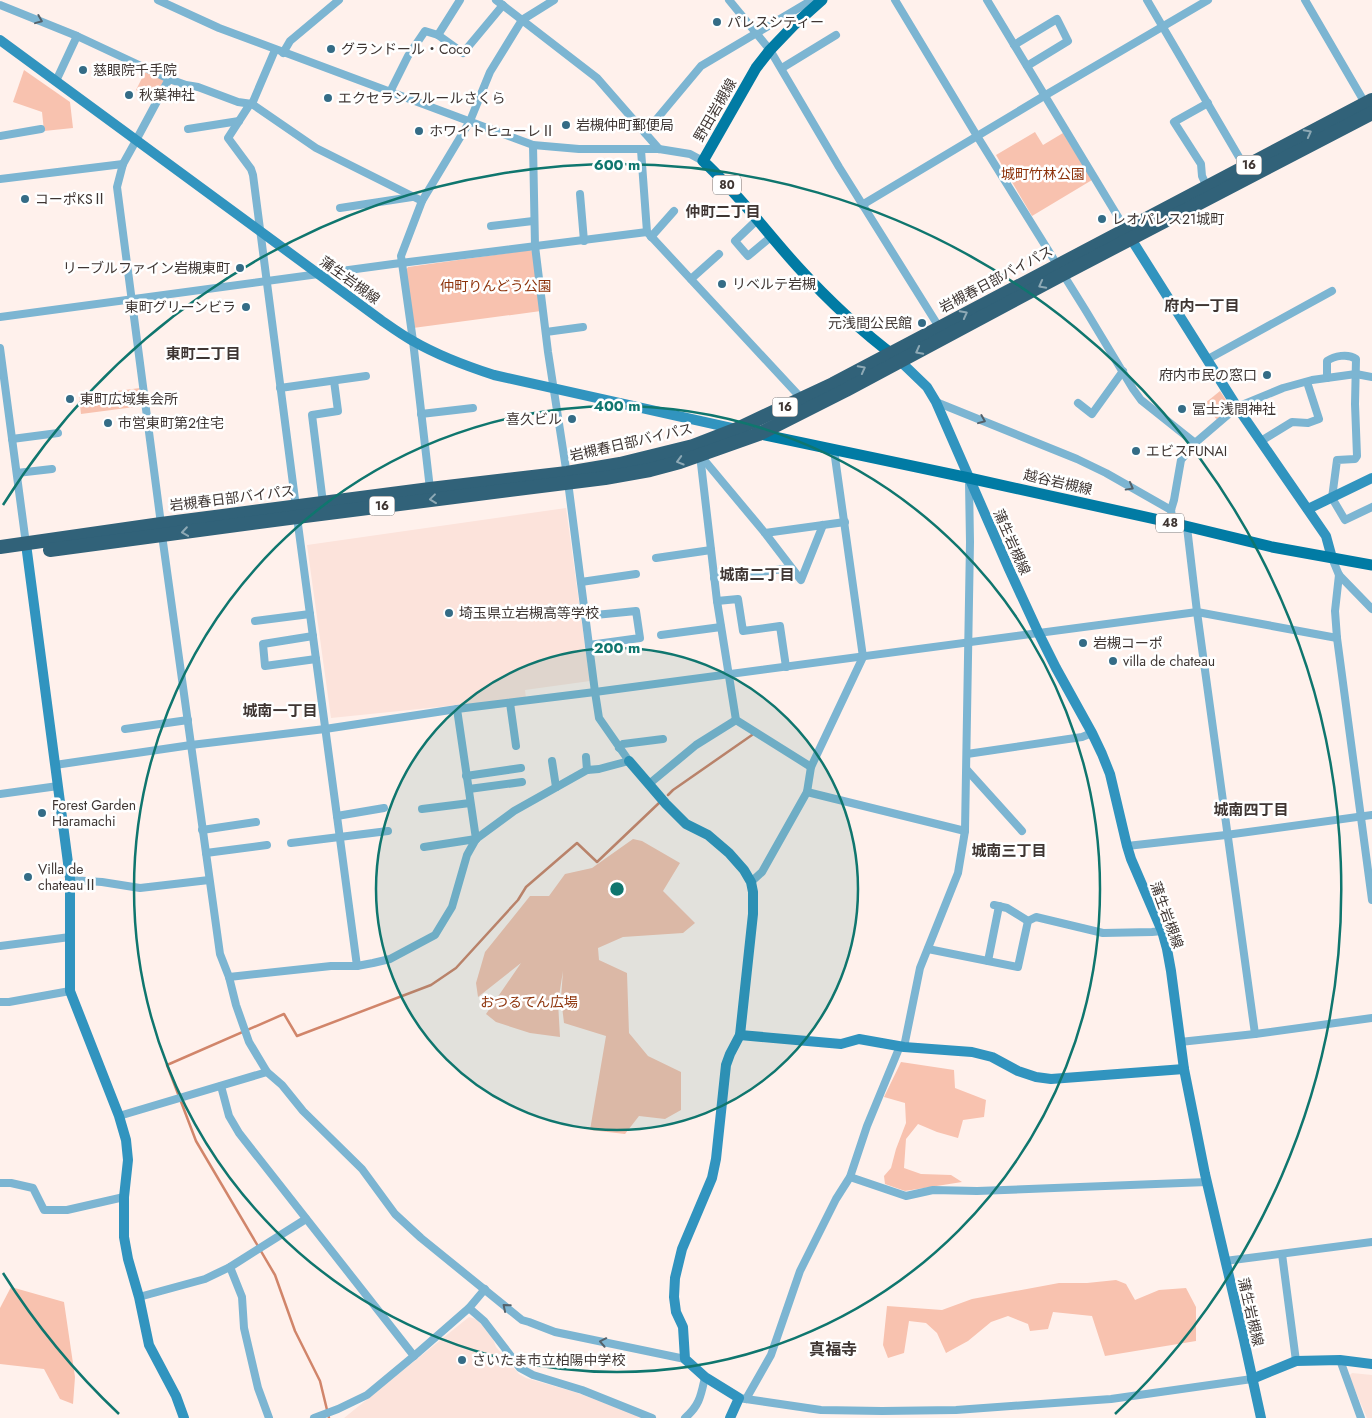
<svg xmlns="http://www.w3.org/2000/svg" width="1372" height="1418" font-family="Jost,'Noto Sans JP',sans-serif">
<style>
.built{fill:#fce3db}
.green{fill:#f8c2af}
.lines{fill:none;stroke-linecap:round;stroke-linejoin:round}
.stream{stroke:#d1856a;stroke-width:2.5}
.street{stroke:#7cb5d2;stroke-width:8}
.secondary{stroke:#3194bf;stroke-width:10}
.primary{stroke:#017ba4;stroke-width:11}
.highway{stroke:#316279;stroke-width:14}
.oneway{stroke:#54626b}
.oneway2{stroke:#8ea9b5}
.ring{fill:none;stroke:#0f766e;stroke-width:2.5}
.poi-dot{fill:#346c86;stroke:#fff;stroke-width:2}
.labels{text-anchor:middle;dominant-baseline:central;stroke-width:5;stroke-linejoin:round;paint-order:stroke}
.shield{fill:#fff;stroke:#797270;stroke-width:1}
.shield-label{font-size:12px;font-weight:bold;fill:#3f3633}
.poi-label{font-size:14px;fill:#3f3633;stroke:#fff;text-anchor:start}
.street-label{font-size:14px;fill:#3f3633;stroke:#fff}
.park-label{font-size:14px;fill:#8d330b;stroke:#fff}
.neighbourhood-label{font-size:15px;font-weight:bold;fill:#3f3633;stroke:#fff}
.quarter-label{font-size:16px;font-weight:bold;fill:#3f3633;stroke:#fff}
.centre{fill:#0f766e;stroke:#fff;stroke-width:2.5}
.ring-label{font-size:15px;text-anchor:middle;font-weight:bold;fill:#0f766e;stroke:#fff;stroke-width:5;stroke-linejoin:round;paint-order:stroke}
</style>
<rect width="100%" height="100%" fill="#fff1ec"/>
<g class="built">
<polygon points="566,508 590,681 525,690 526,698 331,718 307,545"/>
<polygon points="469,1317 476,1319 482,1325 493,1339 496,1347 519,1374 526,1378 575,1392 644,1418 344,1418"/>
<polygon points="1352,1373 1372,1375 1372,1418 1367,1418 1349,1376"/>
</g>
<g class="green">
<polygon points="24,70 70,102 73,128 44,131 42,112 13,102"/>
<polygon points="146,70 163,79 164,83 155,100 136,90"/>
<polygon points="1035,132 1043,145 1063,133 1092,180 1032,216 996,155"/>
<polygon points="530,250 533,252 541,311 413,328 406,270 408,267"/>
<polygon points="140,388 142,406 81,414 79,396"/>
<polygon points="1220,391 1232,409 1218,421 1204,404"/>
<polygon points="633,839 642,841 680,863 663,891 695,923 683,933 623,937 598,948 599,960 627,973 629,1033 648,1056 681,1072 681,1110 665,1119 639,1116 625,1134 590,1130 606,1036 564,1023 561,998 563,971 558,1002 560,1037 530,1033 496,1022 486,1014 521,963 478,997 476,983 485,952 530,896 549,896 565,874 592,868"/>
<polygon points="901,1062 954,1070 955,1088 986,1100 984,1117 963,1120 958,1138 937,1132 918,1124 906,1139 904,1168 921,1174 951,1175 962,1182 905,1191 885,1184 884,1176 891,1168 896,1149 906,1123 905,1103 884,1097"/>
<polygon points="1116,1280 1126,1284 1135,1300 1159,1290 1186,1288 1196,1307 1196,1341 1105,1356 1092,1316 1053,1312 1048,1329 1030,1331 1028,1324 1008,1316 991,1322 968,1341 946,1353 937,1333 926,1323 909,1321 904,1353 888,1358 883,1345 887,1306 942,1310 972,1299 1059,1283 1087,1283"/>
<polygon points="11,1287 64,1302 75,1377 73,1404 60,1399 44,1369 0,1364 0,1308"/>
</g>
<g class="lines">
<g class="stream">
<polyline points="668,795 673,790 752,735"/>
<polyline points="329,1418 320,1381 295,1331 275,1275 196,1141 167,1065 284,1014 297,1036 431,985 456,968 518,900 526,887 577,843 597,862 659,803"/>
</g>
<g class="street">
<polyline points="158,0 219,28 533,145 579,149 659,149 690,154 703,161"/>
<polyline points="496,0 597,78 659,149"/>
<polyline points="729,0 770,50 839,167 939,327"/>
<polyline points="895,0 977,136 1086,311 1133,389 1141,400 1195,443"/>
<polyline points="987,0 1126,230"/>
<polyline points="1147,0 1239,157"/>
<polyline points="1305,0 1365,103"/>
<polyline points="0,5 77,36 169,79 186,85 198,87 238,102 252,104 316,148 422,201"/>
<polyline points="438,35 460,0"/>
<polyline points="1014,45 1057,19 1068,41 1027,66"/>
<polyline points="283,53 290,41 339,0"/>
<polyline points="782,68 836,35"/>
<polyline points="56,81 77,36"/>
<polyline points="390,92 408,56 425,31 438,35 463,53 503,5"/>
<polyline points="250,104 228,138 251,169 253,175 296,507"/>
<polyline points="252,104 275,50"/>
<polyline points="188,129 239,121"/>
<polyline points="645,133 701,66 807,3 817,4"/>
<polyline points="0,136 41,129"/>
<polyline points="641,150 647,232 802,399"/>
<polyline points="0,179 123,164"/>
<polyline points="1207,187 1202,176 1201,164 1174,122 1208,103"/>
<polyline points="580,194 584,241"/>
<polyline points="862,205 1044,96 1208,0"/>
<polyline points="340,208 412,197"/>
<polyline points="757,220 735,241 748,256 772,236"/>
<polyline points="491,226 533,221"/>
<polyline points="651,237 674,211"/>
<polyline points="691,279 719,254"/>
<polyline points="0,317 393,264 647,232"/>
<polyline points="546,332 583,327"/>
<polyline points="0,348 26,544"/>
<polyline points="1208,359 1332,291"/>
<path d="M 1327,378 L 1327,361 C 1334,356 1348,353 1356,359 L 1355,404 L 1357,456 L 1355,459 L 1337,460 L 1332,498 L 1345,520 L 1372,507"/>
<polyline points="280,388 366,376"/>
<polyline points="936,402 1077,459 1106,473 1171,510"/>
<polyline points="1078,403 1092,414 1123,371"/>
<polyline points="421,414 473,408"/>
<polyline points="12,439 58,433"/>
<polyline points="1261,441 1292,422 1308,423 1319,419 1307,382"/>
<polyline points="700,455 717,601 736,720 811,767"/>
<polyline points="700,455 765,533 845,522"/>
<polyline points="17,473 52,469"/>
<polyline points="430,489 413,341 401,256 422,201 470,121 490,72 522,20 554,0"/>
<polyline points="323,503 312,415 338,411 334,381"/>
<polyline points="297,517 357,966"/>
<polyline points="1173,523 1171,510 1174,500 1181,460 1195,443 1237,407 1283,388 1312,380 1356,374 1372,377"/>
<polyline points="161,524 117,187 123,164 133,146 169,79"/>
<polyline points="1187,527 1197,612 1255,1034"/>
<polyline points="765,533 801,580 823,525"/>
<polyline points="162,535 220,954 229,977 236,1005 249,1042 267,1072 282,1085 303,1111 362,1169 395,1214 421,1238 522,1320 529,1322 555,1332 685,1359"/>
<polyline points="656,558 711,550"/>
<polyline points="1332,558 1339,575 1372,609"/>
<polyline points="1339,575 1335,611 1337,638 1372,900"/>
<polyline points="714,578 791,568"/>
<polyline points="581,582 636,574"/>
<polyline points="717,601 738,599 743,631 780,626 786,667"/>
<polyline points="585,616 636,611 640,638 589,645"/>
<polyline points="255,621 310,614"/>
<polyline points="661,635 721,627"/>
<polyline points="313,636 263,644 265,666 316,659"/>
<polyline points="510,703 516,746"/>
<polyline points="457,709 476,839"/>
<polyline points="125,729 188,720"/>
<polyline points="619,748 623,744 663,739"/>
<polyline points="967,754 1082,737 1092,733"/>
<polyline points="586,757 587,770"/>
<polyline points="552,761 556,787"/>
<polyline points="55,765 191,745 325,729 457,709 595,692 1197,612 1337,638"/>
<polyline points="967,770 1022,831"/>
<polyline points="466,776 521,768"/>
<polyline points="649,784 696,745 736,720"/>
<polyline points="469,789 522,782"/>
<polyline points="807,792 965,831"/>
<polyline points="0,794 58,786"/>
<polyline points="422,809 470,803"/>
<polyline points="337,816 384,808"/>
<polyline points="202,830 256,822"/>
<polyline points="291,843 388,831"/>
<polyline points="1127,846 1226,835 1372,815"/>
<polyline points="424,847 476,839"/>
<polyline points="206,853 267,845"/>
<polyline points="70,880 102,882 140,888 209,880"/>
<polyline points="751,882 762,872 807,792 811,767 863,657 834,450"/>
<polyline points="994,905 1007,908 1028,921"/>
<polyline points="0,946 70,937"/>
<polyline points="928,949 1018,967 1028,921 1036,917 1103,933 1152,932 1162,931"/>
<polyline points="988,961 999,906"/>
<polyline points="229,977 331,966 357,966 373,963 390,959 435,935 452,907 467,855 476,839 514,811 587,770 599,769 629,761 599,718 595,692 568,482 548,352 535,246 533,145"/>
<polyline points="0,1002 9,1002 70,991"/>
<polyline points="1180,1042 1255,1034 1372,1018"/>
<polyline points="904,1047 920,968 958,873 965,831 970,542 969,482"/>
<polyline points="221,1086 229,1116 239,1133 414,1356"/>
<polyline points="119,1116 267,1072"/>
<polyline points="850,1177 906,1196 933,1190 977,1191 1207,1182"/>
<polyline points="0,1183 11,1183 33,1188 44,1210 67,1210 124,1197"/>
<polyline points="1282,1254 1296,1361"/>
<polyline points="1225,1261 1372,1242"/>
<polyline points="230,1267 242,1297 244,1328 258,1388 269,1418"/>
<polyline points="139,1297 205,1279 230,1267 306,1219"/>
<polyline points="469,1308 484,1321 520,1368 533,1375 582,1390 652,1418"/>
<polyline points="1340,1360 1361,1418"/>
<polyline points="739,1398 821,1410 882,1411 956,1410 1111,1399 1252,1379"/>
<polyline points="746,1399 771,1355 800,1271 836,1199 850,1177 867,1126 900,1046"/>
<polyline points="314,1418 338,1409 367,1395 414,1356 469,1308 485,1289"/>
<path d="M 685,1418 C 700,1405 701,1395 705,1377"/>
</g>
<g class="secondary">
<path d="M 0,40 L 381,320 C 391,327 402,335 413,341 C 439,356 466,366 494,375 L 736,429"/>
<polyline points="1128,234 1237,407 1326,536 1332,558"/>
<polyline points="900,361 927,387 936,402 1009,569 1039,634 1056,668 1092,733 1102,754 1110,774 1127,846 1131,859 1162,931 1167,949 1171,971 1184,1069 1205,1174 1244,1340 1261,1418"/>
<polyline points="1308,509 1372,478"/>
<polyline points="26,544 70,878 70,991 119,1116 126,1140 128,1160 124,1197 124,1237 128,1259 139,1297 149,1345 176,1396 184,1418"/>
<polyline points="629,761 666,804 686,824 708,835 729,853 744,870 751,882 753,892 753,914 740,1035 730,1054 726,1065 716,1159 712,1178 682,1249 675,1278 674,1297 676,1312 683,1327 685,1359 705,1377 739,1398 730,1418"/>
<polyline points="740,1035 841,1044 859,1039 904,1047 972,1052 992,1057 1018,1071 1036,1077 1051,1079 1184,1069"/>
<polyline points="1252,1379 1296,1361 1340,1360 1372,1364"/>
</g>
<g class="primary">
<path d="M 822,0 L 794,25 L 770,50 L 756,68 L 703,161 C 738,193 766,232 798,267 C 828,300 861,331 897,358"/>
<polyline points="756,433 969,478 1173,523 1272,547 1372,565"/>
</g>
<g class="highway">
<polyline points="0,547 161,524 430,489 567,473 620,464 693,446 737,429 833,384 1372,100"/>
<polyline points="50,550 297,517 605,478 650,470 680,462 759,434 846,390 1063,274 1372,113"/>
</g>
</g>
<defs><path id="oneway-chevron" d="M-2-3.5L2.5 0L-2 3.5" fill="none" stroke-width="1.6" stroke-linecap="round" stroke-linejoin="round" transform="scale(1.25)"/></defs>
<g class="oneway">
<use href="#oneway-chevron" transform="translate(39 20) rotate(22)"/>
<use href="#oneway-chevron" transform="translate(982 420) rotate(22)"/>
<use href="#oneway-chevron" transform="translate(1130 487) rotate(29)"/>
<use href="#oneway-chevron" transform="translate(506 1307) rotate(-140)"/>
<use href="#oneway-chevron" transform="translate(603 1342) rotate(-169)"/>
</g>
<g class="oneway2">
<use href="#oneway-chevron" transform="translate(1308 133) rotate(-28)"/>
<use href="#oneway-chevron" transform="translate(1042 285) rotate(152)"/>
<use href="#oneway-chevron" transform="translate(964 314) rotate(-28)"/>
<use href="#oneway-chevron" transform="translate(919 351) rotate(152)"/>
<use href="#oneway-chevron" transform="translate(862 369) rotate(-28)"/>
<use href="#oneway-chevron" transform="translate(680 461) rotate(164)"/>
<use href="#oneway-chevron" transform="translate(433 499) rotate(173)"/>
<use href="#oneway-chevron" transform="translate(185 532) rotate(172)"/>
</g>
<circle cx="617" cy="889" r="241" fill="#0f766e" fill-opacity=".12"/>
<g class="ring">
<circle cx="617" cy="889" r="241"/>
<circle cx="617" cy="889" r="483"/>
<path d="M119 1414A724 724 0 0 1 3 1273M3 505A724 724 0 1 1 1115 1414"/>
</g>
<g class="poi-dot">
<circle cx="717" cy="22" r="5"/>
<circle cx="331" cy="49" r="5"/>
<circle cx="83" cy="70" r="5"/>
<circle cx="129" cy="95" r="5"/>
<circle cx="328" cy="98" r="5"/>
<circle cx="566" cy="125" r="5"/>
<circle cx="419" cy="131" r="5"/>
<circle cx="25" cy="199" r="5"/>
<circle cx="1102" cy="219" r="5"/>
<circle cx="240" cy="268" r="5"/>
<circle cx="722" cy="284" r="5"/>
<circle cx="246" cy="307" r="5"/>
<circle cx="922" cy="323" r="5"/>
<circle cx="1267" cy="375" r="5"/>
<circle cx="70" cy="399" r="5"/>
<circle cx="1182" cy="409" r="5"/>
<circle cx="572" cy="419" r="5"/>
<circle cx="108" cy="423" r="5"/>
<circle cx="1136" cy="451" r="5"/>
<circle cx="449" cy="613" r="5"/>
<circle cx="1083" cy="643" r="5"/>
<circle cx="1113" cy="661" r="5"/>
<circle cx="42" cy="813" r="5"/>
<circle cx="28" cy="877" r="5"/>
<circle cx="462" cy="1360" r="5"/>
</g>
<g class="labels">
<g class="shield">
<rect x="1236.5" y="155.5" width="25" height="19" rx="4"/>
<rect x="713" y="175.5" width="28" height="19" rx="4"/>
<rect x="772.5" y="397.5" width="25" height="19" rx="4"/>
<rect x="369.5" y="496.5" width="25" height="19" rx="4"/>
<rect x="1156" y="513.5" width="28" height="19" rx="4"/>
</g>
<g class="shield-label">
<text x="1249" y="165">16</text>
<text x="727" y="185">80</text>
<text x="785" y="407">16</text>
<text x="382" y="506">16</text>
<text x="1170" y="523">48</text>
</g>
<g class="poi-label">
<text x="727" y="22">パレスシティー</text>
<text x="341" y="49">グランドール・Coco</text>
<text x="93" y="70">慈眼院千手院</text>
<text x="139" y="95">秋葉神社</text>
<text x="338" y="98">エクセランフルールさくら</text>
<text x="576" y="125">岩槻仲町郵便局</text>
<text x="429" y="131">ホワイトヒューレⅡ</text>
<text x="35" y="199">コーポKSⅡ</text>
<text x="1112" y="219">レオパレス21城町</text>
<text x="230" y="268" text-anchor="end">リーブルファイン岩槻東町</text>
<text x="732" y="284">リベルテ岩槻</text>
<text x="236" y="307" text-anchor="end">東町グリーンビラ</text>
<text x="912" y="323" text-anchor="end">元浅間公民館</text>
<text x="1257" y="375" text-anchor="end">府内市民の窓口</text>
<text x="80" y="399">東町広域集会所</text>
<text x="1192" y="409">冨士浅間神社</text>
<text x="562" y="419" text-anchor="end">喜久ビル</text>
<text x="118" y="423">市営東町第2住宅</text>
<text x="1146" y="451">エビスFUNAI</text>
<text x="459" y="613">埼玉県立岩槻高等学校</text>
<text x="1093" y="643">岩槻コーポ</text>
<text x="1123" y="661">villa de chateau</text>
<text x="52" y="805">Forest Garden<tspan x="52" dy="16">Haramachi</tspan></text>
<text x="38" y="869">Villa de<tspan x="38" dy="16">chateauⅡ</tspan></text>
<text x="472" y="1360">さいたま市立柏陽中学校</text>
</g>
<g class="street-label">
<text transform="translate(715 110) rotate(-60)">野田岩槻線</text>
<text transform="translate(996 279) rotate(-28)">岩槻春日部バイパス</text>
<text transform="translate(350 280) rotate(36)">蒲生岩槻線</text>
<text transform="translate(631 442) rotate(-13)">岩槻春日部バイパス</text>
<text transform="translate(1058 482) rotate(13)">越谷岩槻線</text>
<text transform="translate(232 498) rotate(-7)">岩槻春日部バイパス</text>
<text transform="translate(1012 542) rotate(66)">蒲生岩槻線</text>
<text transform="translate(1167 915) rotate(70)">蒲生岩槻線</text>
<text transform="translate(1251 1312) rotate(77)">蒲生岩槻線</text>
</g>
<g class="park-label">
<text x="1043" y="174">城町竹林公園</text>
<text x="496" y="286">仲町りんどう公園</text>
<text x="529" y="1002">おつるてん広場</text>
</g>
<g class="neighbourhood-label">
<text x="723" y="212">仲町二丁目</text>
<text x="1202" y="306">府内一丁目</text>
<text x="203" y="354">東町二丁目</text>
<text x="757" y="575">城南二丁目</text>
<text x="280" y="711">城南一丁目</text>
<text x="1251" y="810">城南四丁目</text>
<text x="1009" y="851">城南三丁目</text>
</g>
<g class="quarter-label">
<text x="833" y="1349">真福寺</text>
</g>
</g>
<circle cx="617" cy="889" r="8" class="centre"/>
<g class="ring-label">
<text x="617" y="170">600 m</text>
<text x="617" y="411">400 m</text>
<text x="617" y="653">200 m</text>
</g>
</svg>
